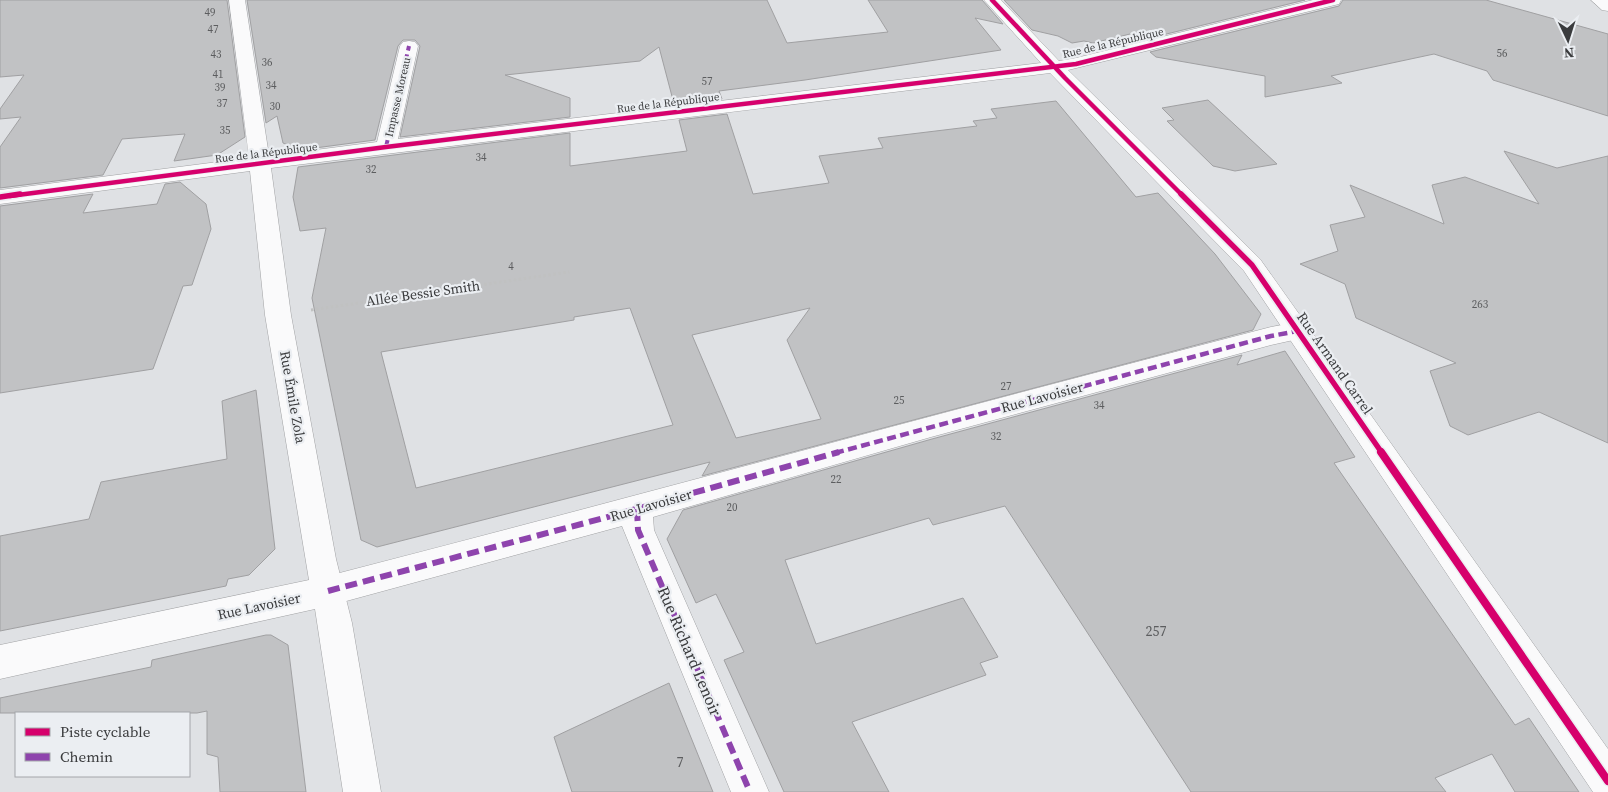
<svg xmlns="http://www.w3.org/2000/svg" width="1608" height="792" font-family="'Source Serif 4',serif">
<style>
.building{fill:#c1c2c4;stroke:#a0a0a2;fill-rule:evenodd}
.lines{fill:none;stroke-linecap:round;stroke-linejoin:round}
.pedestrian-casing{stroke:#a1a2a4;stroke-width:1}
.minor-casing{stroke:#a1a2a4;stroke-width:1}
.path{stroke:#c0c1c1;stroke-width:3;stroke-dasharray:2.5 2.5;stroke-linecap:butt}
.pedestrian{fill:#fafafb;fill-rule:evenodd}
.minor{fill:#fafafb;fill-rule:evenodd}
.quiet-far2{stroke:#8e44ad;stroke-width:4;stroke-dasharray:7 4;stroke-linecap:butt}
.quiet-far1{stroke:#8e44ad;stroke-width:4.5;stroke-dasharray:9 4.5;stroke-linecap:butt}
.quiet{stroke:#8e44ad;stroke-width:6;stroke-dasharray:12 6;stroke-linecap:butt}
.cycleway-far2-casing{stroke:#ebeef2;stroke-width:6}
.cycleway-far1-casing{stroke:#ebeef2;stroke-width:9}
.cycleway-casing{stroke:#ebeef2;stroke-width:11}
.cycleway-far2{stroke:#d6006c;stroke-width:4.5}
.cycleway-far1{stroke:#d6006c;stroke-width:5.5}
.cycleway{stroke:#d6006c;stroke-width:8}
.labels{text-anchor:middle;dominant-baseline:central;stroke-width:4.5;stroke-linejoin:round;paint-order:stroke}
.number-label{font-size:11px;fill:#5c5d5f}
.far-street-label{font-size:11px;fill:#3a3b3d;stroke:#ebeef2}
.street-label{font-size:14px;fill:#3a3b3d;stroke:#ebeef2}
.near-number-label{font-size:14px;fill:#5c5d5f}
.near-street-label{font-size:16px;fill:#3a3b3d;stroke:#ebeef2}
</style>
<rect width="100%" height="100%" fill="#dfe1e4"/>
<g class="building">
<polygon points="0,0 227,0 245,137 217,155 174,161 185,134 122,139 103,175 0,188 0,147 21,117 0,119 0,109 24,75 0,77"/>
<polygon points="247,0 767,0 787,43 888,32 868,0 982,0 1003,24 975,18 1001,50 805,80 719,91 722,99 674,104 659,47 640,61 505,75 570,98 570,117 400,137 420,46 415,40 403,40 398,46 375,140 300,150 283,143 277,116 266,123"/>
<polygon points="1004,0 1305,0 1138,41 1130,34 1093,43 1084,41 1072,43 1058,36 1032,30"/>
<polygon points="1343,0 1486,0 1608,34 1608,116 1493,80 1487,71 1434,54 1331,76 1342,83 1265,97 1265,76 1156,57 1150,52 1339,6"/>
<polygon points="1208,100 1277,164 1235,171 1213,166 1167,121 1174,120 1162,108"/>
<path d="M 1056,101 L 1136,197 L 1158,193 L 1215,254 L 1261,314 L 1253,330 L 702,476 L 710,462 L 377,547 L 361,540 L 312,298 L 326,228 L 300,231 L 293,197 L 298,167 L 570,133 L 570,166 L 687,151 L 679,120 L 727,114 L 753,194 L 829,183 L 819,156 L 883,148 L 878,138 L 977,126 L 973,121 L 997,118 L 991,109 ZM 630,308 L 673,425 L 416,488 L 381,352 L 574,320 L 574,317 ZM 810,308 L 787,340 L 821,419 L 736,438 L 692,335 Z"/>
<polygon points="1504,151 1557,168 1608,156 1608,443 1539,412 1468,435 1450,426 1430,371 1456,363 1356,318 1345,284 1300,264 1338,251 1330,225 1365,217 1350,185 1444,224 1432,185 1465,177 1539,204"/>
<polygon points="180,182 206,204 211,229 192,285 183,286 153,369 0,393 0,206 93,194 83,213 157,204 165,184"/>
<polygon points="1285,351 1355,457 1334,463 1515,725 1529,718 1579,792 1515,792 1492,754 1435,778 1446,792 1191,792 1005,506 933,525 929,518 785,560 816,644 963,598 998,657 980,663 986,675 852,722 889,792 784,792 724,660 744,652 716,594 696,603 667,539 683,510 932,439 1242,355 1237,365"/>
<polygon points="256,390 275,549 249,575 228,579 226,586 0,631 0,536 89,519 101,482 227,459 222,401"/>
<polygon points="266,635 271,635 288,645 306,792 220,792 218,757 207,754 207,711 197,713 0,713 0,698 151,667 152,660"/>
<polygon points="669,683 713,792 572,792 554,737"/>
</g>
<g class="lines">
<g class="pedestrian-casing">
<path id="pedestrian" d="M 1298,322 L 1307,325 L 1311,331 L 1307,337 L 1271,345 L 931,437 L 653,517 L 654,530 L 769,792 L 731,792 L 622,526 L 328,606 L 316,601 L 312,591 L 316,581 L 328,576 C 643,495 956,408 1271,327 Z"/>
</g>
<g class="minor-casing">
<g id="minor">
<polygon points="229,0 245,0 269,156 377,142 400,46 403,42 409,41 415,42 418,46 398,139 1041,63 984,0 1001,0 1059,61 1076,58 1313,0 1341,0 1339,4 1068,70 1260,259 1608,749 1608,792 1593,792 1244,271 1050,73 271,168 291,315 336,559 352,623 381,792 343,792 315,609 0,679 0,645 309,580 265,315 250,171 0,204 0,190 249,158"/>
<polygon points="1591,0 1608,0 1608,11 1602,10"/>
</g>
</g>
<polyline class="path" points="311,310 569,272"/>
<use href="#pedestrian" class="pedestrian"/>
<use href="#minor" class="minor"/>
<polyline class="quiet-far2" points="386,147 409,46"/>
<polyline class="quiet-far1" points="835,453 1271,336 1298,331"/>
<g class="quiet">
<polyline points="637,509 638,530 750,792"/>
<polyline points="328,591 604,518 839,452"/>
</g>
<g class="cycleway-far2-casing">
<g id="cycleway-far2">
<polyline points="992,0 1065,78 1183,196"/>
<polyline points="10,196 386,147 1076,64 1333,0"/>
</g>
</g>
<g class="cycleway-far1-casing">
<g id="cycleway-far1">
<polyline points="1181,194 1252,265 1382,453"/>
<polyline points="0,197 20,194"/>
</g>
</g>
<g class="cycleway-casing">
<polyline id="cycleway" points="1381,452 1608,781"/>
</g>
<use href="#cycleway-far2" class="cycleway-far2"/>
<use href="#cycleway-far1" class="cycleway-far1"/>
<use href="#cycleway" class="cycleway"/>
</g>
<g class="labels">
<g class="number-label">
<text x="210" y="12">49</text>
<text x="213" y="29">47</text>
<text x="1502" y="53">56</text>
<text x="216" y="54">43</text>
<text x="267" y="62">36</text>
<text x="218" y="74">41</text>
<text x="707" y="81">57</text>
<text x="271" y="85">34</text>
<text x="220" y="87">39</text>
<text x="222" y="103">37</text>
<text x="275" y="106">30</text>
<text x="225" y="130">35</text>
<text x="481" y="157">34</text>
<text x="371" y="169">32</text>
<text x="511" y="266">4</text>
<text x="1480" y="304">263</text>
<text x="1006" y="386">27</text>
<text x="899" y="400">25</text>
<text x="1099" y="405">34</text>
<text x="996" y="436">32</text>
<text x="836" y="479">22</text>
<text x="732" y="507">20</text>
</g>
<g class="far-street-label">
<text transform="translate(1113 43) rotate(-13)">Rue de la République</text>
<text transform="translate(398 97) rotate(-77)">Impasse Moreau</text>
<text transform="translate(668 103) rotate(-7)">Rue de la République</text>
<text transform="translate(266 153) rotate(-7)">Rue de la République</text>
</g>
<g class="street-label">
<text transform="translate(423 293) rotate(-8)">Allée Bessie Smith</text>
<text transform="translate(1335 363) rotate(55)">Rue Armand Carrel</text>
<text transform="translate(293 397) rotate(80)">Rue Émile Zola</text>
<text transform="translate(1042 397) rotate(-15)">Rue Lavoisier</text>
<text transform="translate(651 505) rotate(-16)">Rue Lavoisier</text>
<text transform="translate(259 606) rotate(-12)">Rue Lavoisier</text>
</g>
<g class="near-number-label">
<text x="1156" y="631">257</text>
<text x="680" y="762">7</text>
</g>
<g class="near-street-label">
<text transform="translate(690 651) rotate(67)">Rue Richard Lenoir</text>
</g>
</g>
<rect x="15" y="712" width="175" height="65" fill="#ebeef2" stroke="#a4a6aa"/>
<rect x="25" y="728" width="25" height="8" fill="#d6006c" stroke="#a4a6aa"/>
<text x="60" y="737" font-size="15" fill="#3a3b3d">Piste cyclable</text>
<rect x="25" y="753" width="25" height="8" fill="#8e44ad" stroke="#a4a6aa"/>
<text x="60" y="762" font-size="15" fill="#3a3b3d">Chemin</text>
<g transform="translate(1568 40) rotate(176)" stroke="#ebeef2" stroke-width="4" paint-order="stroke">
<path d="M0-4L9 19L0 12L-9 19Z" fill="#3a3b3d"/>
<text y="-8" font-size="14" font-weight="bold" text-anchor="middle" fill="#3a3b3d">N</text>
</g>
</svg>
